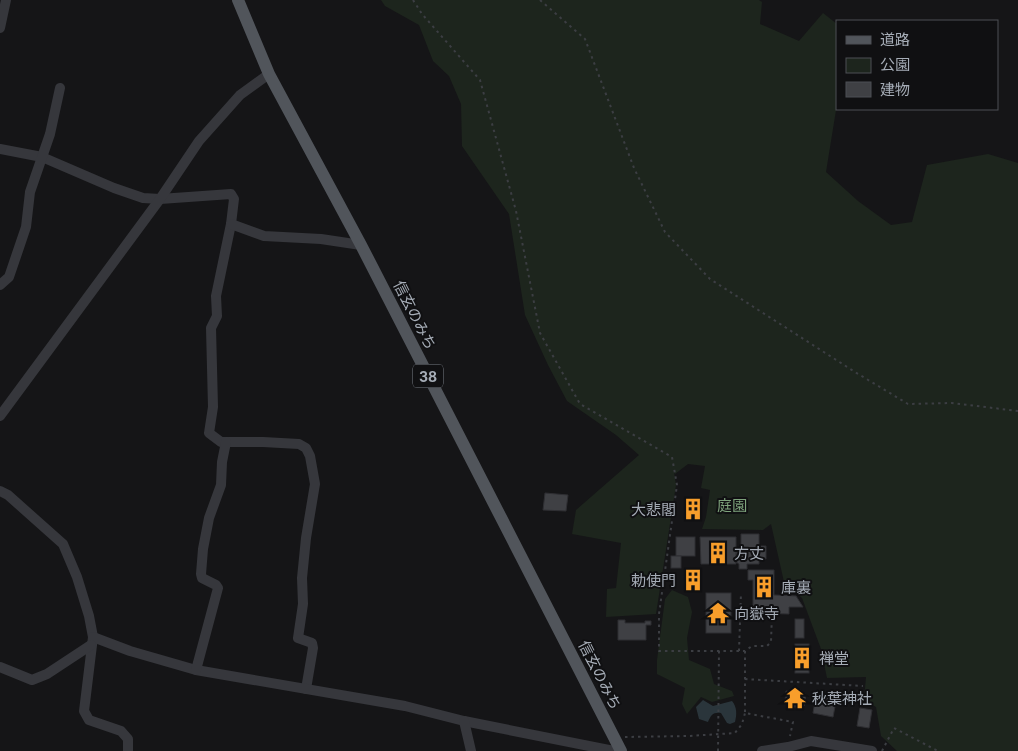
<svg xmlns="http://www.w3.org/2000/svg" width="1018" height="751" font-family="Inter,'Noto Sans JP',sans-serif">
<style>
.green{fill:#1d251d}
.water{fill:#2a353b}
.building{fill:#3f4044;stroke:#2f2f33}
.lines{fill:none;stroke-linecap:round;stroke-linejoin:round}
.path{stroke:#3c3e43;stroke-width:2;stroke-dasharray:2.5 4;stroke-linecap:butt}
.minor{stroke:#36373c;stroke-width:10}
.major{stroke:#51555b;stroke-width:12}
.labels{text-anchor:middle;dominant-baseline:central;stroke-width:4;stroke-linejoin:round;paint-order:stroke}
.shield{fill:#101012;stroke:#797e86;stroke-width:1}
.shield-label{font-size:14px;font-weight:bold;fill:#a6adb7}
.street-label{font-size:15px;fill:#a6adb7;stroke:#101012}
.park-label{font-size:15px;fill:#7ea37c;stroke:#101012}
.poi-label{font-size:15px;fill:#a6adb7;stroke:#101012;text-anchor:start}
</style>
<rect width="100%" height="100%" fill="#151517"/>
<g class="green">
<polygon points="381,0 759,0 762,2 760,24 799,41 823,13 837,24 837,104 826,172 858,201 891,225 912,222 927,165 988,154 1018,163 1018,751 897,751 881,736 876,707 864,700 866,677 827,678 821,649 802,598 784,582 771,524 763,530 702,529 706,517 710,490 701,488 705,466 688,464 675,474 674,472 676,485 656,614 606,617 607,589 616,588 621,543 572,534 576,510 639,455 616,435 567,401 548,365 525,315 509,214 462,146 461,104 449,76 433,61 419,25 385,6"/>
<polygon points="672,590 688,597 692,612 687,638 689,660 710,669 714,684 732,691 734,696 712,702 701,697 687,714 682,704 685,688 657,674 657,660 665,599"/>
</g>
<path class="water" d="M 703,700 L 713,706 L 732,701 C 737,707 737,714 735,722 L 730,724 L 727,723 L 721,713 C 713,712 711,715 708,722 L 699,719 L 696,707 Z"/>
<g class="building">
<polygon points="545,493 568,495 566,511 543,510"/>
<polygon points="687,503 700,503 699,516 687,516"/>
<polygon points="741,534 759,534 759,546 766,546 766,559 759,559 759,564 747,564 747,569 739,569 739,564 736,562 736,549 741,551"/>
<rect x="676" y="537" width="19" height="19"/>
<polygon points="700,537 736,537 736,564 701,564"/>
<rect x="671" y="556" width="10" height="12"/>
<polygon points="748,570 774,570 774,595 796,596 803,607 789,607 789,614 753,613 753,580 748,580"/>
<rect x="706" y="593" width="25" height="40"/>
<rect x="795" y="619" width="9" height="19"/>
<polygon points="618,620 625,620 625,623 645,623 645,621 651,621 651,625 646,625 646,640 618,640"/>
<rect x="795" y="644" width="14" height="29"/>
<polygon points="794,688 801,690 800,693 806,694 804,706 798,705 797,708 790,707 791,703 785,702 786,691 793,692"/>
<polygon points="834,695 842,696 841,701 836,701 833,717 813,713 816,696 833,699"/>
<polygon points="860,708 872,710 869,728 857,726"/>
</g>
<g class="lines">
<g class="path">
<polyline points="413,0 422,14 480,80 516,211 540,333 580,404 672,457 677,485 659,614 659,651 745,651 752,646 767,646 771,642 772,614"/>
<polyline points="540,0 585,39 634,168 665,232 710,279 855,372 908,404 952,403 1018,411"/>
<polyline points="739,651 741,593"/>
<polyline points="745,651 745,713 793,722 790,736"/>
<polyline points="745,679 863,686"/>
<polyline points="625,737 689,736 735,733 742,724 745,713"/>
<polyline points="718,751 719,651"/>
<polyline points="882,751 894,728 938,751"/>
</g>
<g class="minor">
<polyline points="0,28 6,0"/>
<polyline points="0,149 42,157 114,188 143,198 160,199 231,194 234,199 231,224 216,296 217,316 211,328 213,407 209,433 221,442 263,442 299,444 306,448 310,456 315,484 306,538 302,578 303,604 298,638 312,643 313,648 306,689"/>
<polyline points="231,224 264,236 321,239 361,245"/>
<polyline points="0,285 9,277 26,227 30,192 50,134 60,88"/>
<polyline points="0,416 160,199 199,141 240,95 269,74"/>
<polyline points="0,491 8,495 63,544 77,577 89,616 93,637 84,711 89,720 121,731 128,739 128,751"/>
<polyline points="93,637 130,651 196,670 405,706 464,721 614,751"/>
<polyline points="0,667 32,680 47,674 91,645"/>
<polyline points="196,670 218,588 216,585 202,578 201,574 203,549 209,518 221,485 222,462 226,442"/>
<polyline points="464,721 471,751"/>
<polyline points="762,751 788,747 811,741 872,751"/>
</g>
<polyline class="major" points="238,0 269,74 361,245 621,751"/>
</g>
<defs>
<g id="building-bare" transform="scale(1.725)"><path d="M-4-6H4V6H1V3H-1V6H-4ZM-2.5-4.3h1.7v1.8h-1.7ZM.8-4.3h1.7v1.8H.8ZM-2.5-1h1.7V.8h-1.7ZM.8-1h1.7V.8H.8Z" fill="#f89e2b" stroke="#101012" stroke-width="2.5" paint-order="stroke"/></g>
<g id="temple-bare" transform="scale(1.725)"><path d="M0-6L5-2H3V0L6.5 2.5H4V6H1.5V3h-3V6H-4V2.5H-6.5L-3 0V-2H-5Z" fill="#f89e2b" stroke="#101012" stroke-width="2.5" paint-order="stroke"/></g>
</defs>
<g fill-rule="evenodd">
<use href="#building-bare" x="693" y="509"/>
<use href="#building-bare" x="718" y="553"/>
<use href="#building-bare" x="693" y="580"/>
<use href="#building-bare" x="764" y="587"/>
<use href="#temple-bare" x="718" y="613"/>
<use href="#building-bare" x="802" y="658"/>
<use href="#temple-bare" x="795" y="698"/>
</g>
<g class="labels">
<rect class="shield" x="413" y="364.5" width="30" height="23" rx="4"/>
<g class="shield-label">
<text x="428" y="376">38</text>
</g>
<g class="street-label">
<text transform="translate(415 315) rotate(63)">信玄のみち</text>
<text transform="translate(600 675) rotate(63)">信玄のみち</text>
</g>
<g class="park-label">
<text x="732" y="505">庭園</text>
</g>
<g class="poi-label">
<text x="676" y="509" text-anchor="end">大悲閣</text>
<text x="734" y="553">方丈</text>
<text x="676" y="580" text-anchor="end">勅使門</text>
<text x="781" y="587">庫裏</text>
<text x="734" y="613">向嶽寺</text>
<text x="819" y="658">禅堂</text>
<text x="812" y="698">秋葉神社</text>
</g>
</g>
<rect x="836" y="20" width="162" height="90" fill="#101012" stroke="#4c4f54"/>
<rect x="846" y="36" width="25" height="8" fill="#51555b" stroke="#4c4f54"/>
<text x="880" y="45" font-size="15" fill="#a6adb7">道路</text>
<rect x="846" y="58" width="25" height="15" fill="#1d251d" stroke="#4c4f54"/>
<text x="880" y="70" font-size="15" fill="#a6adb7">公園</text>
<rect x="846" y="82" width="25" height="15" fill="#3f4044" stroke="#4c4f54"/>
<text x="880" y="95" font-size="15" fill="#a6adb7">建物</text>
</svg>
